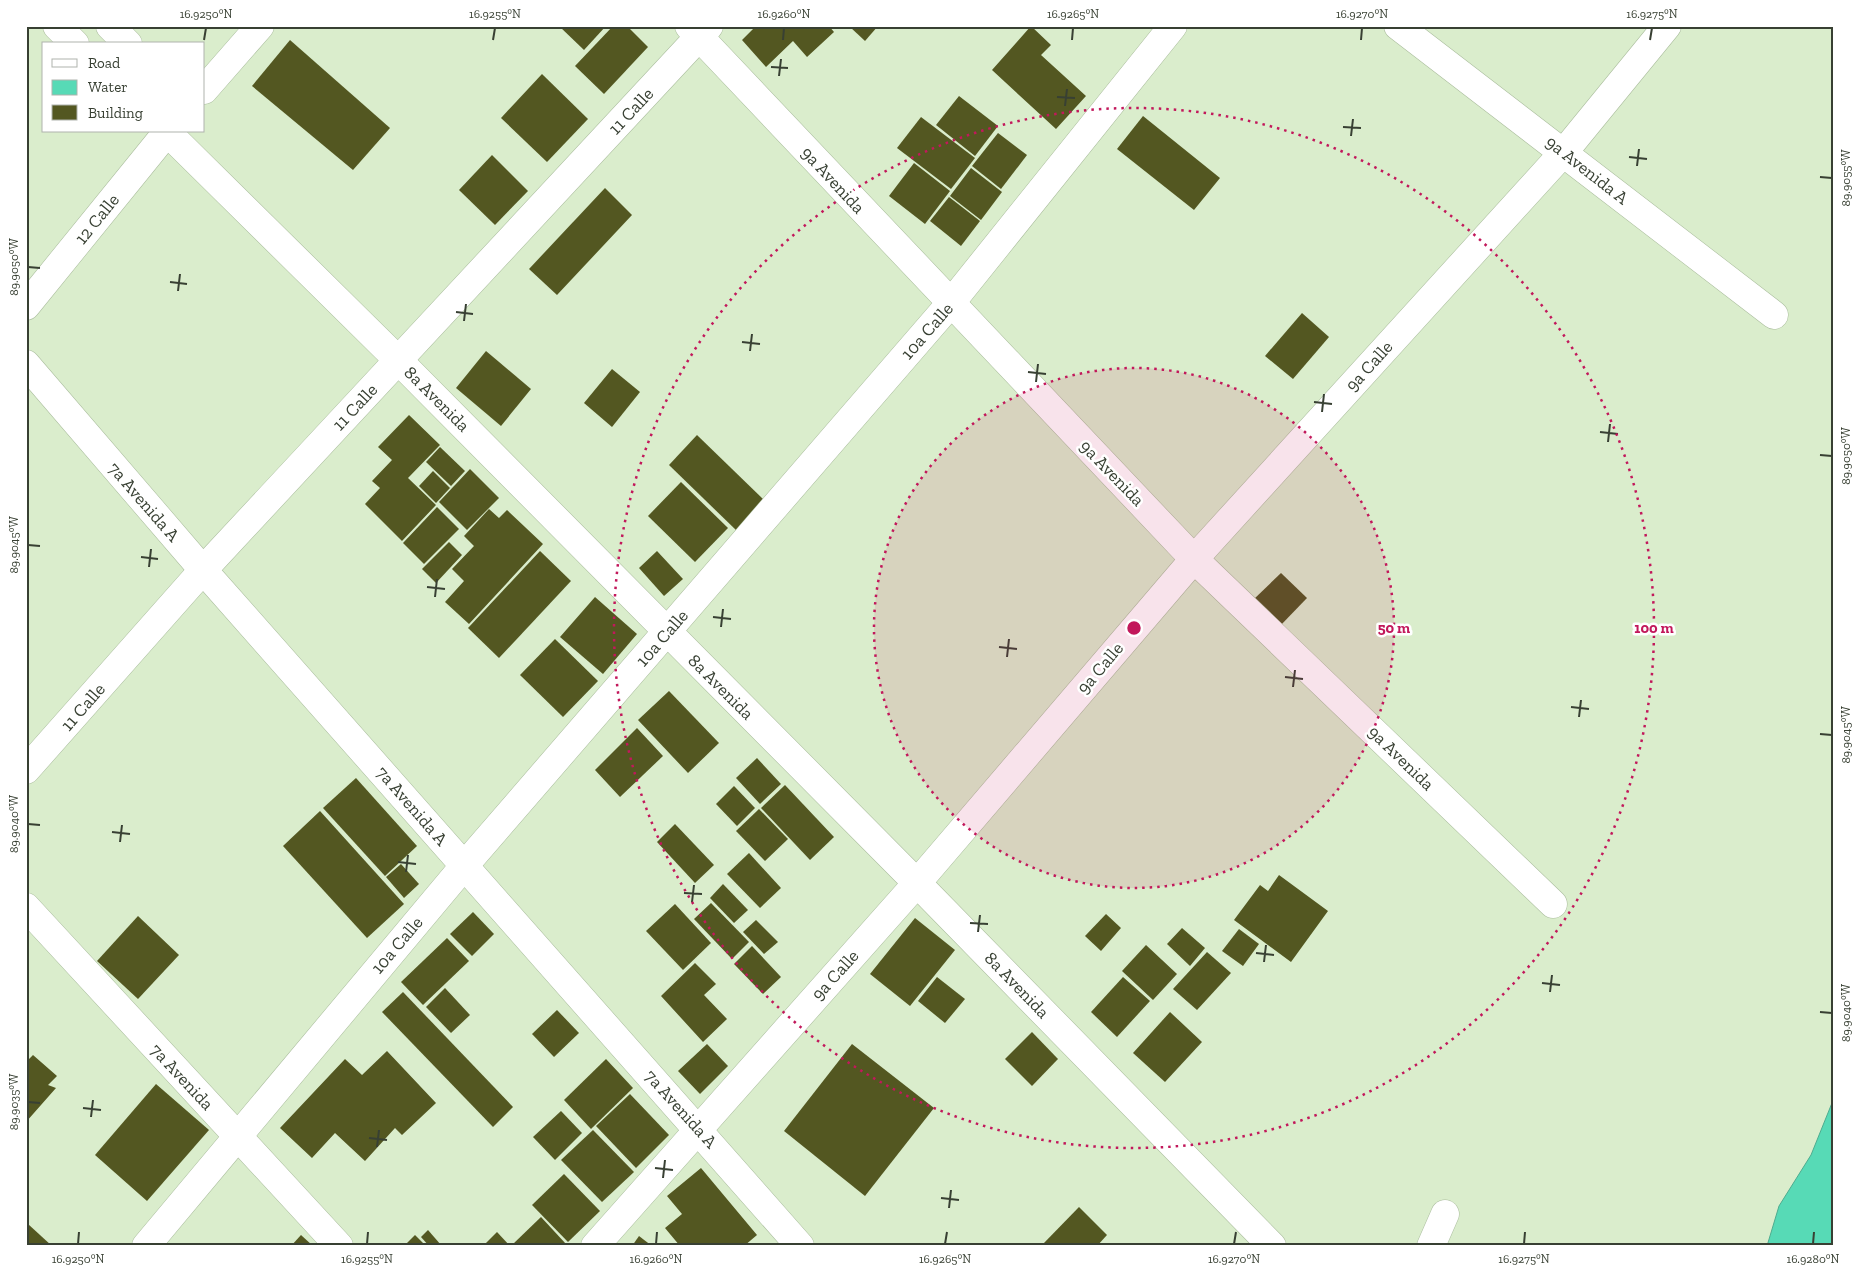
<svg xmlns="http://www.w3.org/2000/svg" width="1860" height="1272" font-family="'Zilla Slab',serif">
<style>
.water{fill:#57dab6;stroke:#4eac8f}
.building{fill:#535721}
.lines{fill:none;stroke-linecap:round;stroke-linejoin:round}
.minor-casing{stroke:#aabd9d;stroke-width:29}
.minor{stroke:#fff;stroke-width:28}
.ticks{fill:none;stroke:#384033;stroke-width:2}
.ring{fill:none;stroke:#c2185b;stroke-width:2.5;stroke-dasharray:2.5 5}
.labels{text-anchor:middle;dominant-baseline:central;stroke-width:5;stroke-linejoin:round;paint-order:stroke}
.street-label{font-size:18px;fill:#384033;stroke:#fff}
.centre{fill:#c2185b;stroke:#fff;stroke-width:2.5}
.ring-label{font-size:15px;text-anchor:middle;font-weight:bold;fill:#c2185b;stroke:#fff;stroke-width:5;stroke-linejoin:round;paint-order:stroke}
.neatline{fill:none;stroke:#384033;stroke-width:2}
.ticks-label{font-size:12px;text-anchor:middle;fill:#384033}
</style>
<rect width="100%" height="100%" fill="#daedcc"/>
<polygon class="water" points="1834,1098 1834,1246 1767,1246 1779,1206 1811,1155"/>
<g class="building">
<polygon points="559,26 606,26 584,50"/>
<polygon points="613,26 627,26 648,47 604,94 575,66"/>
<polygon points="756,26 829,26 834,32 807,57 793,41 766,67 742,40"/>
<polygon points="849,26 878,26 865,41"/>
<polygon points="1031,26 1051,45 1041,55 1086,96 1056,129 992,70"/>
<polygon points="290,40 390,128 353,170 252,86"/>
<polygon points="542,74 588,119 547,162 501,118"/>
<polygon points="959,96 998,126 975,156 936,125"/>
<polygon points="1143,116 1220,178 1194,210 1117,149"/>
<polygon points="921,117 975,158 951,189 897,148"/>
<polygon points="998,133 1027,155 1001,189 972,166"/>
<polygon points="492,155 528,191 495,225 459,190"/>
<polygon points="914,163 950,191 925,224 889,196"/>
<polygon points="971,168 1002,192 981,220 950,196"/>
<polygon points="605,188 632,215 557,295 529,269"/>
<polygon points="949,197 980,221 961,246 930,221"/>
<polygon points="1302,313 1329,337 1293,379 1265,356"/>
<polygon points="486,351 531,389 501,426 456,388"/>
<polygon points="612,369 640,392 612,427 584,403"/>
<polygon points="409,415 440,445 408,478 436,505 402,541 365,504 380,488 372,481 392,460 378,447"/>
<polygon points="697,435 766,502 738,532 669,465"/>
<polygon points="440,447 465,471 451,486 426,462"/>
<polygon points="470,469 499,498 467,530 439,502"/>
<polygon points="433,471 450,488 436,503 419,486"/>
<polygon points="681,482 728,528 695,562 648,516"/>
<polygon points="437,507 459,529 424,564 403,543"/>
<polygon points="489,509 499,518 507,510 543,544 469,624 445,602 464,581 452,569 474,546 464,536"/>
<polygon points="449,542 462,555 436,583 422,569"/>
<polygon points="540,551 571,581 499,658 468,628"/>
<polygon points="657,551 683,579 664,596 639,568"/>
<polygon points="1281,573 1307,598 1279,627 1253,600"/>
<polygon points="595,597 637,634 603,674 560,637"/>
<polygon points="555,639 598,681 563,717 520,675"/>
<polygon points="669,691 719,743 688,773 638,720"/>
<polygon points="637,728 663,756 620,797 595,770"/>
<polygon points="757,758 781,784 760,804 736,778"/>
<polygon points="356,778 417,846 385,876 323,808"/>
<polygon points="785,785 834,837 810,860 761,808"/>
<polygon points="734,786 755,808 737,826 716,804"/>
<polygon points="759,809 788,839 765,861 736,831"/>
<polygon points="320,811 404,904 367,938 283,846"/>
<polygon points="675,824 714,865 695,883 657,842"/>
<polygon points="749,853 781,888 760,908 727,874"/>
<polygon points="401,864 419,884 404,898 386,877"/>
<polygon points="1279,875 1328,911 1291,962 1234,920 1260,885 1268,891"/>
<polygon points="723,884 748,910 734,923 710,898"/>
<polygon points="711,903 749,942 732,959 694,919"/>
<polygon points="675,904 711,943 683,970 646,931"/>
<polygon points="473,912 494,934 472,956 450,934"/>
<polygon points="1106,914 1121,928 1101,951 1085,936"/>
<polygon points="138,916 179,955 138,999 97,961"/>
<polygon points="915,918 955,950 910,1006 870,974"/>
<polygon points="756,920 778,942 764,954 743,932"/>
<polygon points="1182,928 1205,948 1190,966 1167,944"/>
<polygon points="1239,929 1259,944 1243,966 1222,951"/>
<polygon points="447,938 469,961 423,1005 401,982"/>
<polygon points="1146,945 1177,974 1153,1000 1122,971"/>
<polygon points="752,946 781,977 763,994 734,964"/>
<polygon points="1207,952 1231,973 1197,1010 1173,989"/>
<polygon points="695,963 716,984 704,995 727,1019 703,1042 661,996"/>
<polygon points="937,977 965,999 945,1023 918,1001"/>
<polygon points="1123,977 1150,1001 1117,1037 1091,1012"/>
<polygon points="445,988 470,1015 451,1033 426,1007"/>
<polygon points="403,992 513,1107 493,1127 382,1012"/>
<polygon points="557,1010 579,1033 554,1057 532,1034"/>
<polygon points="1170,1012 1202,1042 1165,1082 1133,1053"/>
<polygon points="1032,1032 1058,1059 1032,1086 1005,1059"/>
<polygon points="707,1044 728,1066 700,1094 678,1071"/>
<polygon points="852,1044 934,1108 865,1196 784,1131"/>
<polygon points="387,1051 436,1103 402,1135 395,1128 365,1161 335,1133 312,1158 280,1128 345,1059 362,1075"/>
<polygon points="33,1055 57,1076 48,1085 56,1088 26,1122 26,1062"/>
<polygon points="606,1059 633,1088 591,1129 564,1100"/>
<polygon points="156,1084 209,1130 147,1201 95,1155"/>
<polygon points="630,1094 669,1135 636,1168 596,1126"/>
<polygon points="561,1111 582,1133 555,1160 533,1137"/>
<polygon points="593,1130 634,1172 602,1202 561,1160"/>
<polygon points="701,1168 757,1235 744,1246 680,1246 665,1228 682,1214 667,1196"/>
<polygon points="564,1174 600,1211 568,1242 532,1205"/>
<polygon points="1079,1207 1107,1235 1097,1246 1044,1246 1043,1244"/>
<polygon points="541,1217 566,1244 564,1246 515,1246 513,1244"/>
<polygon points="28,1224 52,1246 26,1246"/>
<polygon points="428,1230 441,1245 440,1246 429,1246 421,1237"/>
<polygon points="497,1232 510,1246 483,1246"/>
<polygon points="301,1235 313,1246 291,1246"/>
<polygon points="415,1235 426,1246 404,1246"/>
<polygon points="639,1236 652,1246 632,1246"/>
</g>
<g class="lines">
<g class="minor-casing">
<g id="minor">
<polyline points="57,26 75,44"/>
<polyline points="110,26 128,44"/>
<polyline points="689,26 1194,559 1553,904"/>
<polyline points="1398,26 1774,315"/>
<polyline points="204,90 260,26"/>
<polyline points="166,131 399,361 917,883 1272,1246"/>
<polyline points="26,306 168,131"/>
<polyline points="26,364 203,570 800,1246"/>
<polyline points="26,770 203,570 709,26"/>
<polyline points="26,907 339,1246"/>
<polyline points="146,1246 464,866 950,304 1173,26"/>
<polyline points="595,1246 917,883 1194,559 1564,152 1667,26"/>
<polyline points="1431,1246 1445,1214"/>
</g>
</g>
<use href="#minor" class="minor"/>
</g>
<path class="ticks" d="M 204,40 L 206,28M 493,40 L 495,28M 783,40 L 784,28M 1072,40 L 1073,28M 1361,40 L 1362,28M 1650,40 L 1652,28M 771,67 L 788,68M 779,76 L 781,59M 1057,97 L 1075,98M 1065,106 L 1067,89M 1343,127 L 1361,128M 1351,136 L 1353,119M 1629,157 L 1647,159M 1637,166 L 1639,149M 1820,177 L 1832,178M 28,267 L 40,268M 170,282 L 187,284M 178,291 L 180,274M 456,312 L 473,314M 464,321 L 466,304M 742,342 L 760,344M 750,351 L 752,334M 1028,372 L 1046,374M 1036,382 L 1038,364M 1314,402 L 1332,404M 1322,412 L 1324,394M 1600,432 L 1618,434M 1608,442 L 1610,424M 1820,455 L 1832,456M 28,545 L 40,546M 141,557 L 158,559M 149,567 L 151,549M 427,587 L 445,589M 435,597 L 437,579M 713,617 L 731,619M 721,627 L 723,609M 999,647 L 1017,649M 1007,657 L 1009,639M 1285,677 L 1303,679M 1293,687 L 1295,670M 1571,707 L 1589,709M 1579,717 L 1581,700M 1820,734 L 1832,735M 28,824 L 40,825M 112,832 L 130,834M 120,842 L 122,825M 398,862 L 416,864M 406,872 L 408,855M 684,893 L 702,894M 692,902 L 694,885M 970,923 L 988,924M 978,932 L 980,915M 1256,953 L 1274,955M 1264,962 L 1266,945M 1542,983 L 1560,985M 1550,992 L 1552,975M 1820,1012 L 1832,1013M 28,1102 L 40,1103M 83,1108 L 101,1110M 91,1117 L 93,1100M 369,1138 L 387,1140M 377,1147 L 379,1130M 655,1168 L 673,1170M 663,1178 L 665,1160M 941,1198 L 959,1200M 949,1208 L 951,1190M 78,1244 L 79,1232M 367,1244 L 368,1232M 656,1244 L 657,1232M 945,1244 L 947,1232M 1234,1244 L 1236,1232M 1524,1244 L 1525,1232M 1813,1244 L 1814,1232"/>
<circle cx="1134" cy="628" r="260" fill="#c2185b" fill-opacity=".12"/>
<g class="ring">
<circle cx="1134" cy="628" r="260"/>
<circle cx="1134" cy="628" r="520"/>
</g>
<g class="labels">
<g class="street-label">
<text transform="translate(631 111) rotate(-47)">11 Calle</text>
<text transform="translate(1587 170) rotate(38)">9a Avenida A</text>
<text transform="translate(833 180) rotate(47)">9a Avenida</text>
<text transform="translate(97 219) rotate(-51)">12 Calle</text>
<text transform="translate(927 331) rotate(-49)">10a Calle</text>
<text transform="translate(1369 366) rotate(-48)">9a Calle</text>
<text transform="translate(437 399) rotate(45)">8a Avenida</text>
<text transform="translate(355 407) rotate(-47)">11 Calle</text>
<text transform="translate(1112 473) rotate(46)">9a Avenida</text>
<text transform="translate(144 502) rotate(49)">7a Avenida A</text>
<text transform="translate(662 638) rotate(-49)">10a Calle</text>
<text transform="translate(1100 668) rotate(-50)">9a Calle</text>
<text transform="translate(721 687) rotate(45)">8a Avenida</text>
<text transform="translate(83 707) rotate(-49)">11 Calle</text>
<text transform="translate(1401 758) rotate(44)">9a Avenida</text>
<text transform="translate(412 806) rotate(49)">7a Avenida A</text>
<text transform="translate(397 945) rotate(-50)">10a Calle</text>
<text transform="translate(835 975) rotate(-48)">9a Calle</text>
<text transform="translate(1017 985) rotate(46)">8a Avenida</text>
<text transform="translate(182 1077) rotate(47)">7a Avenida</text>
<text transform="translate(681 1109) rotate(48)">7a Avenida A</text>
</g>
</g>
<circle cx="1134" cy="628" r="8" class="centre"/>
<g class="ring-label">
<text x="1394" y="633">50 m</text>
<text x="1654" y="633">100 m</text>
</g>
<rect width="1860" height="1272" fill="none" stroke="#ffffff" stroke-width="55"/>
<rect x="42" y="42" width="162" height="90" fill="#ffffff" stroke="#afb3ad"/>
<rect x="52" y="59" width="25" height="8" fill="#ffffff" stroke="#afb3ad"/>
<text x="88" y="68" font-size="15" fill="#384033">Road</text>
<rect x="52" y="80" width="25" height="15" fill="#57dab6" stroke="#afb3ad"/>
<text x="88" y="92" font-size="15" fill="#384033">Water</text>
<rect x="52" y="105" width="25" height="15" fill="#535721" stroke="#afb3ad"/>
<text x="88" y="118" font-size="15" fill="#384033">Building</text>
<rect x="28" y="28" width="1804" height="1216" class="neatline"/>
<g class="ticks-label">
<text x="206" y="18">16.9250°N</text>
<text x="495" y="18">16.9255°N</text>
<text x="784" y="18">16.9260°N</text>
<text x="1073" y="18">16.9265°N</text>
<text x="1362" y="18">16.9270°N</text>
<text x="1652" y="18">16.9275°N</text>
<text transform="translate(1846 178) rotate(-90)" y="4">89.9055°W</text>
<text transform="translate(14 267) rotate(-90)" y="4">89.9050°W</text>
<text transform="translate(1846 456) rotate(-90)" y="4">89.9050°W</text>
<text transform="translate(14 545) rotate(-90)" y="4">89.9045°W</text>
<text transform="translate(1846 735) rotate(-90)" y="4">89.9045°W</text>
<text transform="translate(14 824) rotate(-90)" y="4">89.9040°W</text>
<text transform="translate(1846 1013) rotate(-90)" y="4">89.9040°W</text>
<text transform="translate(14 1102) rotate(-90)" y="4">89.9035°W</text>
<text x="78" y="1263">16.9250°N</text>
<text x="367" y="1263">16.9255°N</text>
<text x="656" y="1263">16.9260°N</text>
<text x="945" y="1263">16.9265°N</text>
<text x="1234" y="1263">16.9270°N</text>
<text x="1524" y="1263">16.9275°N</text>
<text x="1813" y="1263">16.9280°N</text>
</g>
</svg>
